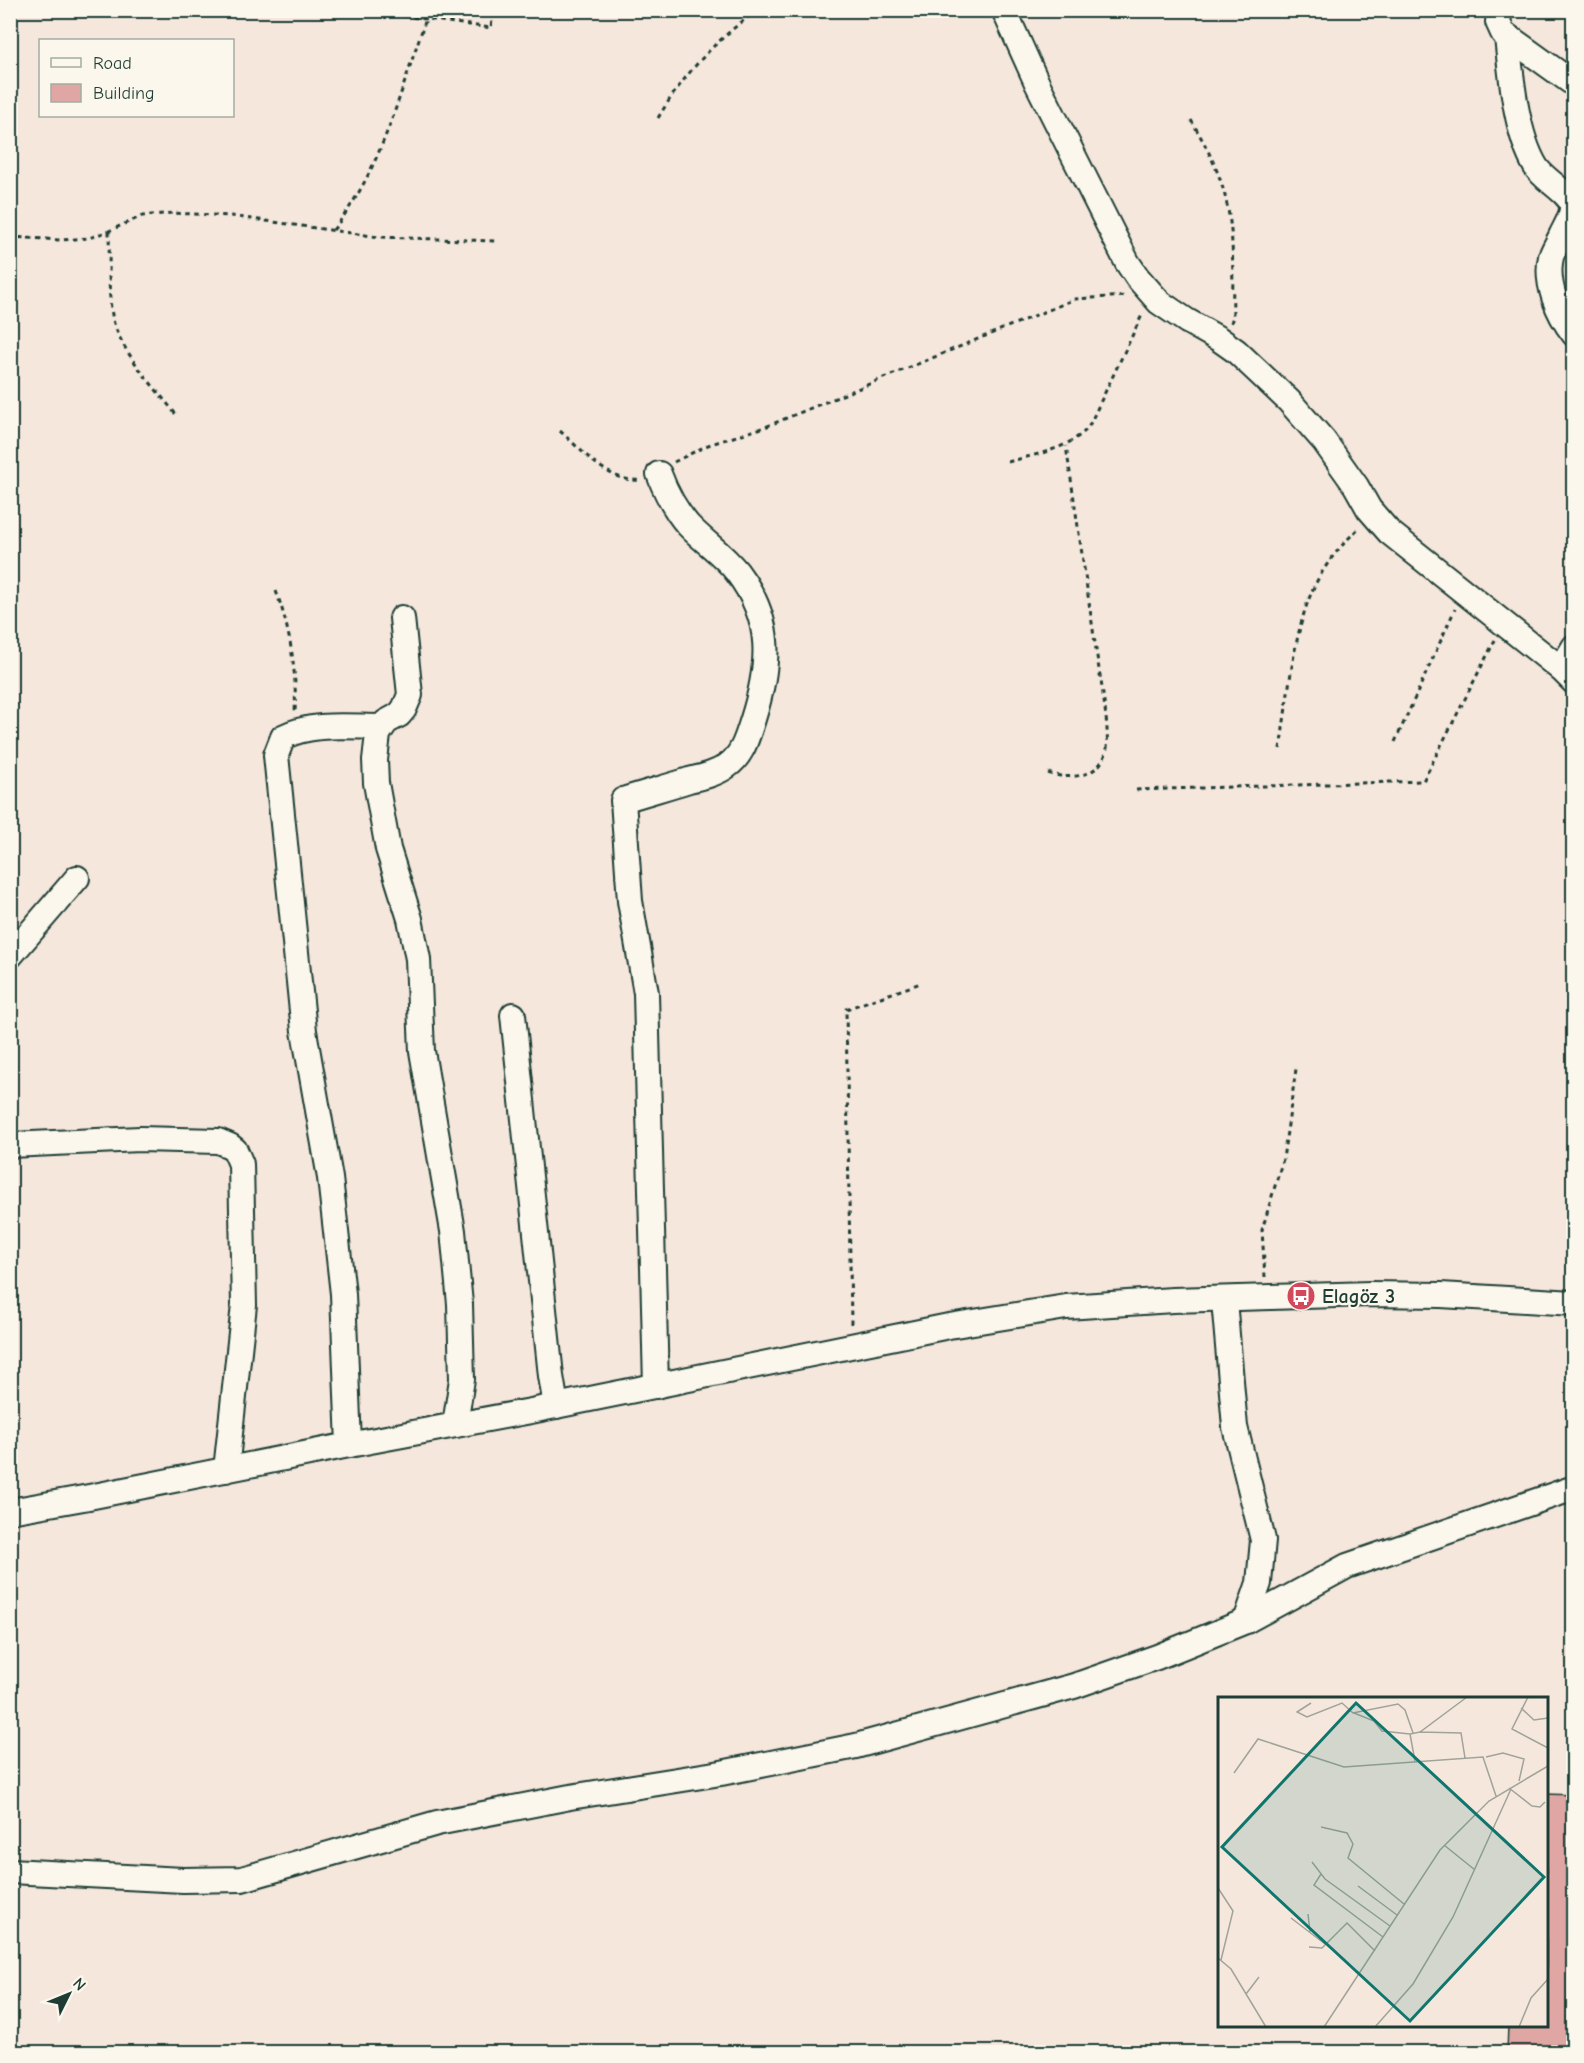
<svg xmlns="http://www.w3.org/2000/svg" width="1584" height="2063" font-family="'Comic Neue',sans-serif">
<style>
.building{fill:#e0a6a3;stroke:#1f3d34;stroke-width:1.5}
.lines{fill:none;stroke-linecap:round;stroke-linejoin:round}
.minor-casing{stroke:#1f3d34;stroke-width:28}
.path{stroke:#1f3d34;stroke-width:3;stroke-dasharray:4.5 4.5;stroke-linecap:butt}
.minor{stroke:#fbf7ec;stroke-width:24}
.labels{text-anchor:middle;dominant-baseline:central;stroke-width:4.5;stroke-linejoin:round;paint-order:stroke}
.poi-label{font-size:20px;font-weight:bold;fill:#1f3d34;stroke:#fbf7ec;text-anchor:start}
.inset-road{fill:none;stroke:#a0a399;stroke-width:1.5}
.view{fill:#0f766e;fill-opacity:0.15;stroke:#0f766e;stroke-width:3}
.inset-edge{fill:none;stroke:#1f3d34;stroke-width:3}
</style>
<rect width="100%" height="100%" fill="#f6e7dd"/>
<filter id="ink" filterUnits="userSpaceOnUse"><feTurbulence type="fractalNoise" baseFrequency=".0167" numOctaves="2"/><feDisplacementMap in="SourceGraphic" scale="12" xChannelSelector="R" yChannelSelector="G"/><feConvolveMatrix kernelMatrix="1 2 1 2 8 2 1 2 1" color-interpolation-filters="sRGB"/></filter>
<g filter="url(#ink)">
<polygon class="building" points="1546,1794 1574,1795 1574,2052 1507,2052 1508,2025 1546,2025"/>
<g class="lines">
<g class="minor-casing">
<g id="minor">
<polyline points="1004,10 1037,83 1127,262 1137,277 1159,302 1187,321 1219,339 1236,351 1289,401 1324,441 1356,486 1369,509 1389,532 1561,669 1574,682"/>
<polyline points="1500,10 1498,22 1503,33 1574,84"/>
<path d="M 1507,37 C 1511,76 1516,134 1536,167 C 1544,180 1571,194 1572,206 C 1573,216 1565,227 1561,236 C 1558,243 1553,250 1551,257 C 1545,283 1558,314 1574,334"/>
<polyline points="402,618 410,695 404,709 399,715 386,722 378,734 375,760 376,783 388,849 410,919 418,959 422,1051 453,1231 460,1304 462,1379 455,1425"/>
<polyline points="1561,669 1574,647"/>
<polyline points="10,956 77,878"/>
<polyline points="513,1015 551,1376 556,1406"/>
<polyline points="10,1145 140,1139 218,1141 230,1146 235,1150 241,1164 244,1305 226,1470"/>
<polyline points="1224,1300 1235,1427 1263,1540 1259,1583 1246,1621"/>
<path d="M 656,1386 L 646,993 L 630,901 L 623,800 C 645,793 667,787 689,780 C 702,777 716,774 727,766 C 743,755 747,737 753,719 C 770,664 774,621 737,572 C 723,554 704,542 688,525 C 675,510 666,493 659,474"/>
<path d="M 349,1445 L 343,1294 L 330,1178 L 304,1031 L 276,755 L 283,737 C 312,722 349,727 381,727"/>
<polyline points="10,1511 89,1497 349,1445 531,1411 949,1326 1066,1307 1173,1300 1370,1294 1441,1295 1574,1303"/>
<polyline points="10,1871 183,1880 242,1879 437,1823 570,1797 721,1773 856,1746 1074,1686 1157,1657 1246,1621 1347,1566 1574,1488"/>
</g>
</g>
<g class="path">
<polyline points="368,11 491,28 493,10"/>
<path d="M 658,118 C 684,74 716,39 758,10"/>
<path d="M 1191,120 C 1207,147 1221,174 1227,205 C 1235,241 1232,280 1233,316 L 1231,323"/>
<path d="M 333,230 C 382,170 400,91 426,19"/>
<path d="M 109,231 C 110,260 107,292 113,320 C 122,354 156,388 177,416"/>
<polyline points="10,237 61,240 89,238 109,231 142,216 173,213 231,216 379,237 496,241"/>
<path d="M 560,431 C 582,450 608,483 640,480"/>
<polyline points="674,462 708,445 765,427 1075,299 1127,296"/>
<path d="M 1008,462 C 1036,454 1067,450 1088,428 L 1143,313"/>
<path d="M 276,591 C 290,629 297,672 295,712"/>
<polyline points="1395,742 1455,609"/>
<path d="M 1280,749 C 1288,699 1293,631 1314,587 C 1325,564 1341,545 1359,528"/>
<path d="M 1048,773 C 1069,780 1098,778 1106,753 C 1111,736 1101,682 1098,663 C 1087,590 1077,518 1066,446"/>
<polyline points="1136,790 1423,781 1495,640"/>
<polyline points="1265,1277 1262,1230 1283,1159 1296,1069"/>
<polyline points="851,1324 846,1009 921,983"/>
</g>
<use href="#minor" class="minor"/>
</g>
</g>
<defs>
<g id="bus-disc" transform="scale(1.5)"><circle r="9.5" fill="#d1495b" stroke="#fbf7ec"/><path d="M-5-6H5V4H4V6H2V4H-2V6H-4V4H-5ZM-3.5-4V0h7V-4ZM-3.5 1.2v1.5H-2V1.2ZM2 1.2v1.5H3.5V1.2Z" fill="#fff"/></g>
</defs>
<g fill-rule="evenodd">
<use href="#bus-disc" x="1301" y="1296"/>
</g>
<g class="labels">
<g class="poi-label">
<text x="1322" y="1296">Elagöz 3</text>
</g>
</g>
<g transform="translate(1218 1697)">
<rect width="330" height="330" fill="#f6e7dd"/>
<path class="inset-road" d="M 310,0 L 294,32 L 330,51M 93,6 L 79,15 L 89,20 L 124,6 L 135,16 L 180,7 L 187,13 L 195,36M 303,11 L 316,23 L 330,21M 136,16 L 156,24 L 164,34 L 192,37M 202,35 L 243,36 L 247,61M 268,60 L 285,56 L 306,62 L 301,84M 197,64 L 192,37 L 202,35 L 249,0M 16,76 L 40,42 L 126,70 L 265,60 L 278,99M 291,91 L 314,109 L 322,110 L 327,105M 103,130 L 129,136 L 135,147 L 130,161 L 186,207M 226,148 L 257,173M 94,165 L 107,182 L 172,229M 103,177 L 96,188 L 165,240M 140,189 L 179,218M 0,191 L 15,214 L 3,263M 90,217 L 92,235M 73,221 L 107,247M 91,250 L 104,251 L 129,226 L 157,254M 0,261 L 13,272 L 48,330M 28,297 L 41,280M 106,330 L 222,153 L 271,104 L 330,69M 157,330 L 195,287 L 235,220 L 293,92M 301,330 L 313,301 L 330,282"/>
<path class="view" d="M 138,6 L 326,180 L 192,324 L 4,150 Z"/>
<rect width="330" height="330" class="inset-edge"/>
</g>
<rect width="1584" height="2063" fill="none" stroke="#fbf7ec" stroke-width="36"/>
<rect x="18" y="18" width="1548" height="2027" fill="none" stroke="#1f3d34" stroke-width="2" filter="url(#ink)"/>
<rect x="39" y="39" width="195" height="78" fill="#fbf7ec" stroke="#a3ada2" stroke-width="1.5"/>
<rect x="51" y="58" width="30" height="9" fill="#fbf7ec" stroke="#a3ada2" stroke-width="1.5"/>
<text x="93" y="69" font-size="18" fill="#1f3d34">Road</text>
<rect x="51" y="84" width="30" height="18" fill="#e0a6a3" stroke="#a3ada2" stroke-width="1.5"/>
<text x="93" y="99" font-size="18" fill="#1f3d34">Building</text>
<g transform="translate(69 1994) rotate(47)" stroke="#fbf7ec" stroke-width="4.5" paint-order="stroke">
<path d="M0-4.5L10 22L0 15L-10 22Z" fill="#1f3d34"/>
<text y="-9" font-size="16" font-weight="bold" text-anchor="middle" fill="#1f3d34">N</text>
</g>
</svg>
